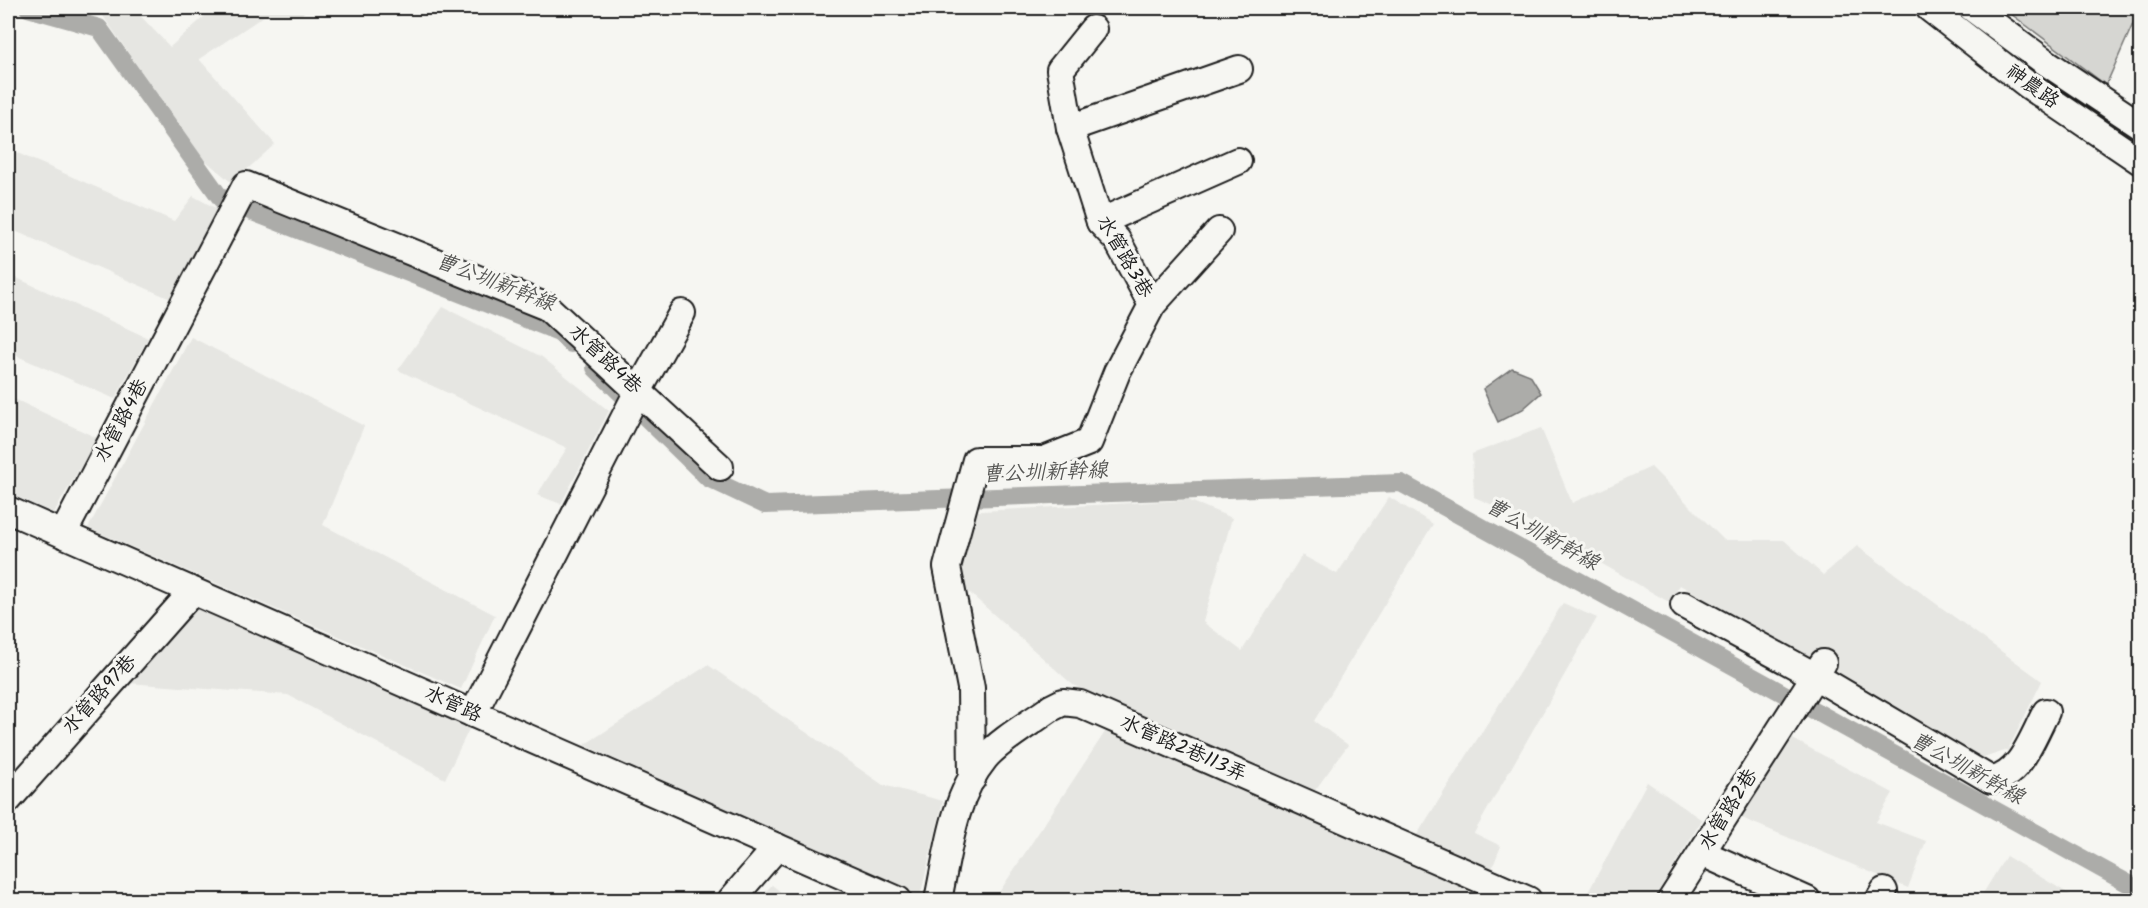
<svg xmlns="http://www.w3.org/2000/svg" width="2148" height="908" font-family="Kalam,'LXGW WenKai TC',sans-serif">
<style>
.built{fill:#e6e6e2}
.green{fill:#d6d6d2;stroke:#797977;stroke-width:1.5}
.water{fill:#acaca9;stroke:#727271;stroke-width:1.5}
.lines{fill:none;stroke-linecap:round;stroke-linejoin:round}
.canal{stroke:#acaca9;stroke-width:18}
.minor-casing{stroke:#1c1c1c;stroke-width:30}
.minor{stroke:#f6f6f2;stroke-width:26}
.labels{text-anchor:middle;dominant-baseline:central;stroke-width:6;stroke-linejoin:round;paint-order:stroke}
.street-label{font-size:20px;fill:#1c1c1c;stroke:#f6f6f2}
.water-label{font-size:21px;font-style:italic;fill:#565654;stroke:#f6f6f2}
</style>
<rect width="100%" height="100%" fill="#f6f6f2"/>
<filter id="ink" filterUnits="userSpaceOnUse"><feTurbulence type="fractalNoise" baseFrequency=".0167" numOctaves="2"/><feDisplacementMap in="SourceGraphic" scale="12" xChannelSelector="R" yChannelSelector="G"/><feConvolveMatrix kernelMatrix="1 2 1 2 8 2 1 2 1" color-interpolation-filters="sRGB"/></filter>
<g filter="url(#ink)">
<g class="built">
<polygon points="104,8 133,8 170,47 214,8 306,8 302,15 264,16 199,59 275,144 232,183 199,155 101,13"/>
<polygon points="8,149 174,221 193,196 219,210 173,300 8,228"/>
<polygon points="8,274 148,338 115,399 8,352"/>
<polygon points="443,307 542,357 609,411 561,504 537,495 567,448 398,370"/>
<polygon points="191,337 364,426 323,525 495,615 461,689 88,528"/>
<polygon points="8,396 97,438 54,513 8,493"/>
<polygon points="1541,428 1572,503 1651,467 1724,540 1784,540 1823,575 1857,546 2042,681 2008,750 1980,759 1680,585 1669,602 1516,515 1474,497 1472,454"/>
<polygon points="1389,497 1433,524 1314,721 1348,745 1313,793 1073,685 963,587 962,512 1188,500 1232,518 1203,622 1242,651 1302,555 1337,574"/>
<polygon points="1563,603 1597,618 1474,833 1501,846 1491,871 1415,838"/>
<polygon points="195,608 470,727 445,779 288,695 128,683"/>
<polygon points="708,665 883,785 943,801 920,897 584,745"/>
<polygon points="1107,729 1505,900 994,900"/>
<polygon points="1791,738 1893,793 1876,822 1926,841 1908,888 1737,816"/>
<polygon points="1647,782 1702,820 1653,900 1584,900"/>
<polygon points="2006,856 2079,900 1979,900"/>
<polygon points="772,885 791,900 757,900"/>
</g>
<polygon class="green" points="2003,8 2140,8 2106,85"/>
<polygon class="water" points="1512,368 1530,375 1541,393 1523,409 1498,422 1483,389"/>
<g class="lines">
<g class="canal">
<polyline points="28,8 99,28 222,200 559,332 571,344"/>
<polyline points="595,368 708,478 765,505 1401,483 2140,890"/>
</g>
<g class="minor-casing">
<g id="minor">
<polyline points="1929,8 2028,85 2140,161"/>
<polyline points="1972,8 2044,61 2140,125"/>
<polyline points="1070,128 1239,69"/>
<polyline points="1100,222 1238,161"/>
<polyline points="1152,305 1219,231"/>
<polyline points="8,510 898,900"/>
<polyline points="63,534 246,185 547,307 720,467"/>
<path d="M 1684,605 L 1815,676 L 1991,780 C 2020,777 2033,736 2046,712"/>
<polyline points="473,714 635,397 682,313"/>
<polyline points="972,779 971,688 947,567 976,460 1044,460 1089,442 1117,372 1152,305 1117,240 1100,222 1070,128 1060,70 1093,29"/>
<polyline points="8,800 193,591"/>
<polyline points="1702,853 1807,900"/>
<polyline points="731,900 777,847"/>
<path d="M 938,900 C 948,853 953,797 985,758 C 1000,740 1032,722 1051,708 L 1063,702 L 1080,704 L 1528,900"/>
<polyline points="1671,900 1823,663"/>
<polyline points="1879,900 1884,891"/>
</g>
</g>
<use href="#minor" class="minor"/>
</g>
</g>
<g class="labels">
<g class="street-label">
<text transform="translate(2032 87) rotate(36)">神農路</text>
<text transform="translate(1124 257) rotate(60)">水管路3巷</text>
<text transform="translate(605 360) rotate(43)">水管路4巷</text>
<text transform="translate(122 421) rotate(-62)">水管路4巷</text>
<text transform="translate(100 695) rotate(-48)">水管路97巷</text>
<text transform="translate(453 705) rotate(24)">水管路</text>
<text transform="translate(1183 749) rotate(24)">水管路2巷113弄</text>
<text transform="translate(1729 810) rotate(-58)">水管路2巷</text>
</g>
<g class="water-label">
<text transform="translate(495 283) rotate(21)">曹公圳新幹線</text>
<text transform="translate(1045 473) rotate(-2)">曹公圳新幹線</text>
<text transform="translate(1542 535) rotate(29)">曹公圳新幹線</text>
<text transform="translate(1967 769) rotate(29)">曹公圳新幹線</text>
</g>
</g>
<rect width="2148" height="908" fill="none" stroke="#f6f6f2" stroke-width="30"/>
<rect x="15" y="15" width="2118" height="878" fill="none" stroke="#1c1c1c" stroke-width="2" filter="url(#ink)"/>
</svg>
